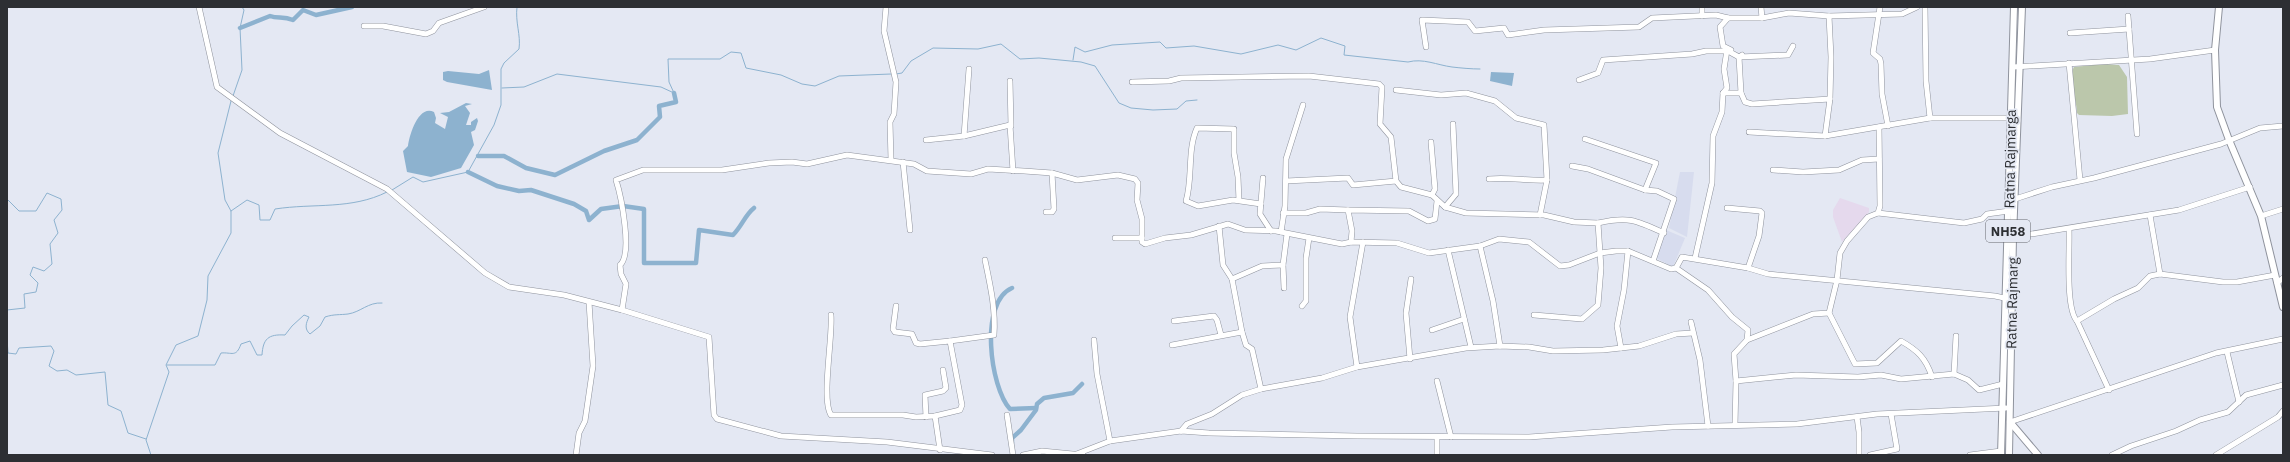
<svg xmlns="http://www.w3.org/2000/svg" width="2290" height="462" font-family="'IBM Plex Sans',sans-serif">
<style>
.commercial{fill:#e5d9ed}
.built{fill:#d7dcee}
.green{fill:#bbc7ab}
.water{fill:#8db2cf}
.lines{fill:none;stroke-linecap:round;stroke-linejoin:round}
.stream{stroke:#8db2cf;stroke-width:1}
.canal{stroke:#8db2cf;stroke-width:4.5}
.minor-casing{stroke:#8f939d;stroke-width:6}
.major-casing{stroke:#8f939d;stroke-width:8}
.minor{stroke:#fff;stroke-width:5}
.major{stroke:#fff;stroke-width:6}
.labels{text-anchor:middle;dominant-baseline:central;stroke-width:3.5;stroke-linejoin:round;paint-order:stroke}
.shield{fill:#e4e8f3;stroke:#64666d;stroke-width:1}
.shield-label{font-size:13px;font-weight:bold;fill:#2d2f33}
.street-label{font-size:14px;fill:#2d2f33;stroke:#e4e8f3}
</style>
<rect width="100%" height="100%" fill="#e4e8f3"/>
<polygon class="commercial" points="1840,198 1869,208 1869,212 1862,221 1842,242 1833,217 1833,210"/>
<g class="built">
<polygon points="1680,172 1694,172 1687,237 1669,228"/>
<polygon points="1666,230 1685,238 1673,267 1656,258"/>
</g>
<path class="green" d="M 2103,64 L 2119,65 L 2127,77 L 2128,114 L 2112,116 L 2079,115 L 2077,113 C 2077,99 2067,79 2074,67 Z"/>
<g class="water">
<polygon points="489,70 492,90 447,82 443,80 443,72 448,71 479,74"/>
<polygon points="1491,72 1514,73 1512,86 1490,81"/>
<path d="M 466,103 L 472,104 L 465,106 L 470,113 L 466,125 L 471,125 L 471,122 L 477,118 L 478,121 L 475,130 L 471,132 L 474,145 L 461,168 L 431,177 L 407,172 L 403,151 L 408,146 C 409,137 418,104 434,112 L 436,118 L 435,123 L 445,129 L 448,117 L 440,113 L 449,112 Z"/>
</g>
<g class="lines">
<g class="stream">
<path d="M 1073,60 L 1075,47 L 1085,52 L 1112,45 L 1160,42 L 1166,48 L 1194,46 L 1241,54 L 1278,45 L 1296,50 L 1321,38 L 1345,46 L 1344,55 L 1408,62 C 1423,58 1437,65 1452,67 C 1461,68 1471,69 1480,69"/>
<polyline points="896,74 902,73 911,61 933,48 978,49 1001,44 1020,59 1039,58 1081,62 1095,66 1119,103 1131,108 1153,110 1177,109 1186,101 1197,100"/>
<polyline points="502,88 524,87 557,74 661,87 674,93 669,82 668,59 720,59 731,52 741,53 746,68 781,75 802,84 815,86 839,76 891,74"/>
<polyline points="233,96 242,70 240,28 244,10 242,7"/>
<path d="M 392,190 L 413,177 L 423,182 L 468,172 L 494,125 L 501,105 L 501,69 L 504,63 L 519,49 C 521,35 515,22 517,7"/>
<polyline points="7,199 19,211 36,211 47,193 61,199 62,210 54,220 58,233 50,244 52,264 44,271 33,267 30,275 38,283 36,292 24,294 25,308 7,310"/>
<path d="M 231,211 L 247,200 L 259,205 L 260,220 L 270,220 L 275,209 C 314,203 351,210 387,192"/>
<polyline points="7,339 8,353 16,354 19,348 51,346 54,351 49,366 57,371 67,370 76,375 105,372 108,405 121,411 128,433 146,439"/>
<path d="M 167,365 L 215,365 L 221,353 C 232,352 236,358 241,344 L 250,341 L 257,355 L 262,355 C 263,339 268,334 285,335 L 292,326 L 304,315 L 309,317 C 306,323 304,329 310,334 L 320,326 L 325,317 C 334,314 340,315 348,314 C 361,312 368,302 382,303"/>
<polyline points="151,455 146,440 169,372 166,365 176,345 198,336 207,300 208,276 231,233 231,211 225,200 218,153 231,101"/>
</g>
<g class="canal">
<path d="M 240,28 L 270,16 C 278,19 283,16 293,20 L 303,10 L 316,15 L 352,7"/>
<polyline points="478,156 504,156 526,168 555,175 604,151 637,140 660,117 659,106 676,102 674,93"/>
<path d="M 468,172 L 497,186 L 519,191 L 531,190 L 574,204 L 586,211 L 589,220 L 601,209 L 623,206 L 644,209 L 644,263 L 696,263 L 699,230 L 733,235 C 742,226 745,215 754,208"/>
<path d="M 1012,288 C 979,302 990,387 1010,409 L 1036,408"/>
<polyline points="1012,443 1012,438 1021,430 1036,410 1037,404 1044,398 1073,393 1082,384"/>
</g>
<g class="minor-casing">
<g id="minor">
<polyline points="199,7 217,87 280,133 387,189 485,273 509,287 564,295 622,310 709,337 714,415 717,419 781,436 887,442 992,455"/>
<polyline points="886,7 884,31 896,82 894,114 890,122 891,160"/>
<polyline points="1761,7 1762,18"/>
<polyline points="1880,7 1873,53 1880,59 1881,64 1882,94 1888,126"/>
<polyline points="1925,7 1926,81 1930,118"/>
<polyline points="1702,16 1702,7"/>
<polyline points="1829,16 1831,57 1830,99"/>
<polyline points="2128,16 2137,134"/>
<polyline points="1728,18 1720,27 1723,46 1731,50"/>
<polyline points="364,26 383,26 426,34 433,31 439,23 484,7"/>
<polyline points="2070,33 2129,29"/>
<polyline points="1426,47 1422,20 1468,22 1475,31 1504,28 1508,35 1544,30 1639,27 1652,18 1716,15 1728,18 1762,18 1789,13 1829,16 1902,14 1917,7"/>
<polyline points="2069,63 2080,180"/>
<polyline points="2013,67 2150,59 2215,50"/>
<polyline points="969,69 964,136 1010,125 1013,171"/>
<polyline points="1579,80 1598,73 1603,60 1692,54 1706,51 1728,51 1739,57 1788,55 1793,46"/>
<polyline points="1010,81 1011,126"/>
<polyline points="1132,82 1169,81 1181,78 1309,76 1379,84 1382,87 1380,124 1391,137 1396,181 1401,187 1432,195 1445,207 1466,213 1544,215 1574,222 1598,223 1601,268 1598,305 1582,319 1534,315"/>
<polyline points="1396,90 1441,95 1466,93 1495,101 1516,118 1544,125 1547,180 1540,215"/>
<polyline points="1723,93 1727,88 1724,69 1727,50"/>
<polyline points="1741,93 1739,57 1742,55"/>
<polyline points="1749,132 1825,136"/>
<polyline points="1585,139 1656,163 1645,190"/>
<polyline points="926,140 964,136"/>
<polyline points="1431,142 1435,189 1432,195"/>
<polyline points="903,162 910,230"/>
<polyline points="1572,166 1588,169 1645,190 1657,191 1674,199 1653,261"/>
<polyline points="1773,170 1803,172 1839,170 1862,160 1879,159"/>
<polyline points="1263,178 1260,214 1271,231"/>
<path d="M 1489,179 C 1509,177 1527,181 1547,180"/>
<polyline points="1286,181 1348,178 1353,185 1396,181"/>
<polyline points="2015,199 2052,187 2094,178 2221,144 2260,128 2283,126"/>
<path d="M 1239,201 L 1238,177 L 1234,153 L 1234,129 L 1197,128 C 1187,150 1193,178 1186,201 L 1198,206 L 1233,200 L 1261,204"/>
<polyline points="1445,207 1456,194 1453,124"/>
<polyline points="1727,208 1760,211 1762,213 1759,236 1748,268"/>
<polyline points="1046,212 1052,212 1054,209 1052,173"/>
<polyline points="1283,213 1306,213 1320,209 1348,210"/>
<polyline points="1878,213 1964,223 1982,219 1987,214 2009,211"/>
<polyline points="2150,215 2160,274"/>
<polyline points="2261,216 2283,209"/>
<path d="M 1598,223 C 1628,216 1636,220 1664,233"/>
<polyline points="1219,226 1223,265 1232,279"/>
<path d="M 2069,229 C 2070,249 2065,308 2077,321"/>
<polyline points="1281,232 1285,206 1286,159 1303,105"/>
<polyline points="2013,237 2179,210 2250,187"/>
<polyline points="1115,238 1142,238"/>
<polyline points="1351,242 1352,231 1348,210 1409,211 1428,221 1435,219 1437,201"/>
<polyline points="1480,246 1493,301 1500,346"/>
<polyline points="1448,250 1471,347"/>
<polyline points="1695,258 1712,183 1713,136 1722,112 1723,93 1741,93 1745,102 1752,104 1830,99 1825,136 1930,118 2010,118"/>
<polyline points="1283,265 1284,288"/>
<polyline points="1676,268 1708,290 1732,317 1748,330 1747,340 1734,354 1736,381 1735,425"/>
<polyline points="2277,283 2283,278"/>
<polyline points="1302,306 1306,301 1306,258 1309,238"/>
<path d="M 622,310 L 626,284 L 621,274 L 620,265 C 633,254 621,196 616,180 L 643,170 L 722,170 L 769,163 L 792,162 L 807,164 L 847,155 L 914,164 L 927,171 L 971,174 L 988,169 L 1024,171 L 1052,173 L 1077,180 L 1118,175 L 1135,179 L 1138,183 L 1137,200 L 1142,219 L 1142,242 L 1145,244 L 1165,238 L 1191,235 L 1228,224 L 1245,230 L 1276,231 L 1342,244 L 1351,242 L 1397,243 L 1429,253 L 1480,246 L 1499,239 L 1529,242 L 1560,266 L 1569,265 L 1600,253 L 1616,251 L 1628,251 L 1671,269 L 1676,268 L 1682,257 L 1748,268 L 1768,274 L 1995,296 L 2009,299"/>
<path d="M 1829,313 L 1855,364 L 1877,363 L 1901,341 C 1917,350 1926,358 1932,377"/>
<path d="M 831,315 C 833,336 821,400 831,415 L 903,415 L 916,417 L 935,416 L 960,410 L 962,405 L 950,341 L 920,344 L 916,343 L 912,334 L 895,332 L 893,329 L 896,306"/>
<polyline points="1174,321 1214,316 1217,320 1221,335"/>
<polyline points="1691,322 1700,360 1708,426"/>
<polyline points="1432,330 1464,319"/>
<polyline points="1242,332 1246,345 1252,349 1261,389"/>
<polyline points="1094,340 1097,374 1110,441"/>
<polyline points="1747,340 1813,314 1829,313 1837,280 1840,253 1847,241 1868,217 1878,213 1880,206 1879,127"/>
<path d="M 950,341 L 994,335 C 996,310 990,284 985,260"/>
<polyline points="1172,345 1242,332 1232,279 1262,266 1283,265 1287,234"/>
<polyline points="1621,348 1617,326 1624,290 1628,251"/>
<polyline points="2227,352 2239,402"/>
<polyline points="1410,359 1406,313 1411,279"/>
<polyline points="1357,367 1350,317 1363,242"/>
<polyline points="1954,374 1956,336"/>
<polyline points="1437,381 1451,437"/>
<polyline points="1736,381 1796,375 1858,377 1881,375 1901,379 1954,374 1968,380 1979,390 2003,384"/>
<polyline points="2109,390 2077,321 2114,299 2138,288 2150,276 2160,274 2223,282 2237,282 2275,275"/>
<polyline points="1007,415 1013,455"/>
<polyline points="935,416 940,450"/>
<polyline points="926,417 925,395 943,391 946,388 943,370"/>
<polyline points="1857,417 1859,432 1859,455"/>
<polyline points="2010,422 2216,353 2283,339"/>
<polyline points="1181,431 1187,424 1212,414 1242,395 1261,389 1322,378 1357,367 1466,348 1500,346 1529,347 1553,351 1603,350 1639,346 1676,334 1693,333"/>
<polyline points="1437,437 1437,455"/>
<polyline points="576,455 579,433 585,421 593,366 589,302"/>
<polyline points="1023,455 1042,451 1083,455"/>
<polyline points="1074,455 1110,441 1181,431 1209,433 1357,436 1529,437 1672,427 1797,424 1877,414 2006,408"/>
<polyline points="1870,455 1897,449 1891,414"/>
<polyline points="1970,455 2001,451"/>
<polyline points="2112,455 2131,446 2176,431 2200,420 2228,412 2246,395 2283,385"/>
<polyline points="2216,455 2278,417 2283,411"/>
</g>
</g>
<g class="major-casing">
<g id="major">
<polyline points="2219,7 2215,50 2217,107 2229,140 2261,216 2283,307"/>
<polyline points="2010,422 2038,455"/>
<polyline points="2001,455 2014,7"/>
<polyline points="2009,455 2013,237 2022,7"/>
</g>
</g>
<use href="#minor" class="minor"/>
<use href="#major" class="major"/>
</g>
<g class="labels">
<rect class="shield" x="1986" y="220" width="44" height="22" rx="3"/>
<g class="shield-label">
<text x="2008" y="231">NH58</text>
</g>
<g class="street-label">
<text transform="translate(2010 159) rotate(-89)">Ratna Rajmarga</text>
<text transform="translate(2012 303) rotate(-89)">Ratna Rajmarg</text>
</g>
</g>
<rect width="2290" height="462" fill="none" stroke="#2d2f33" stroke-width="16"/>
</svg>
